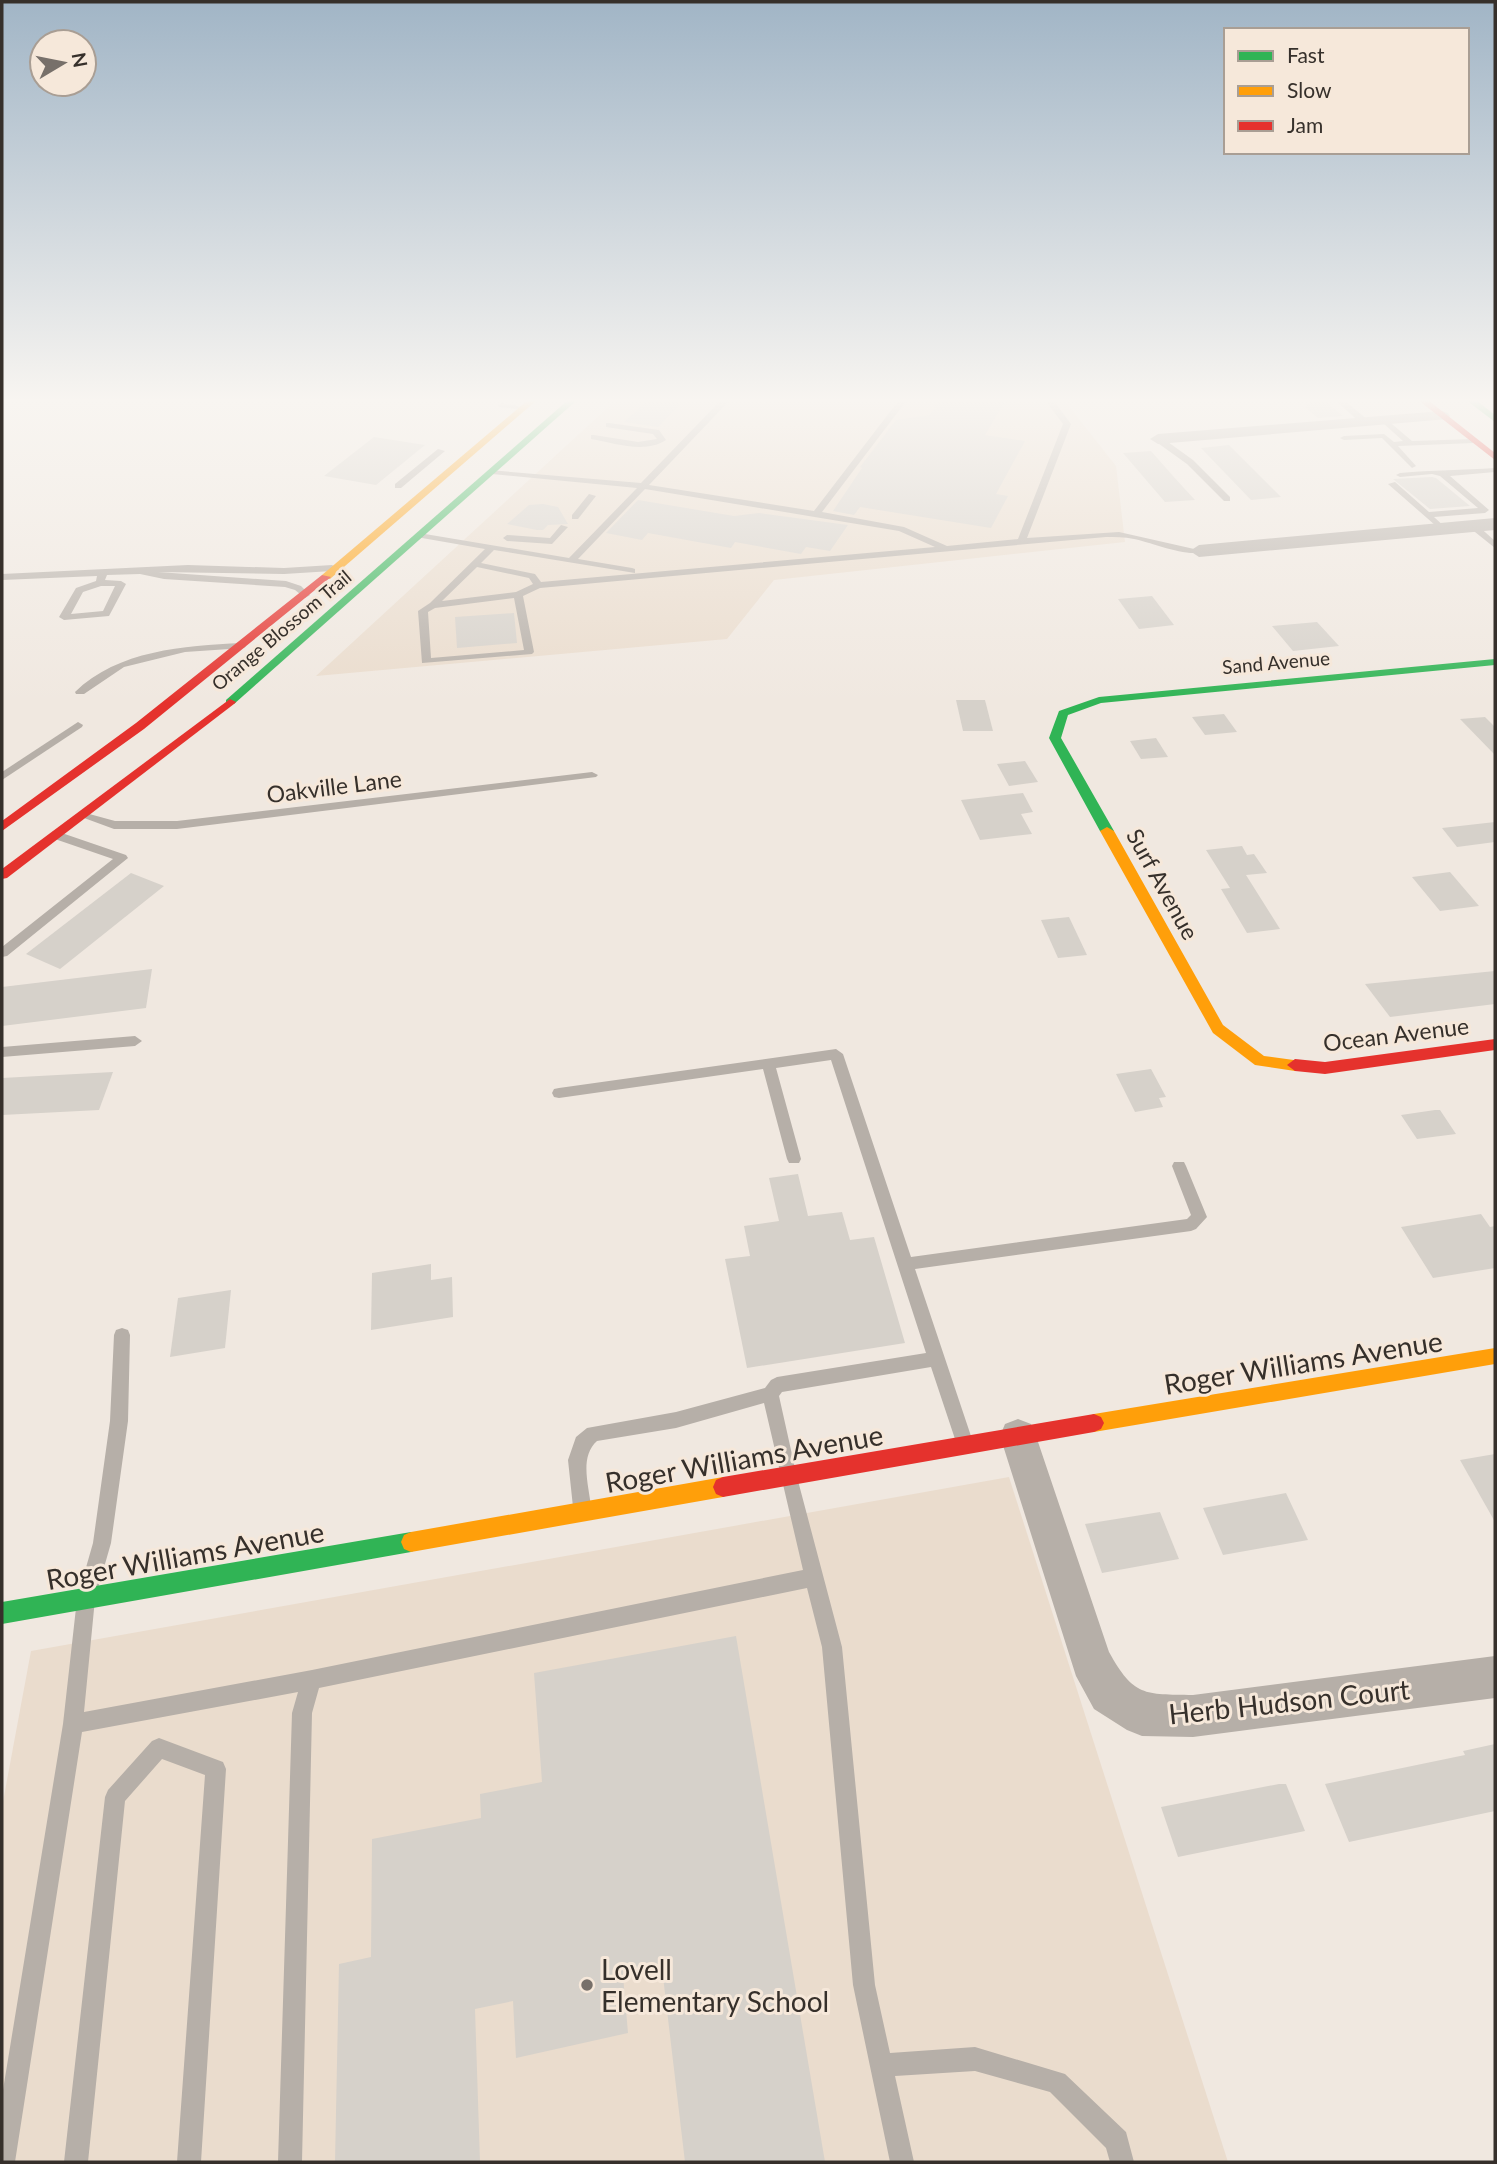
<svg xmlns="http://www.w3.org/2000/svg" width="1497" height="2164" font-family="Lato,sans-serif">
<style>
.built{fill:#eadccd}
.building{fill:#d6d1ca}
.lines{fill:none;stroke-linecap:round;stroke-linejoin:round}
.lane{fill:#b6afa8;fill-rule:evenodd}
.street{fill:#b6afa8;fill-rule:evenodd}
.fast{fill:#30b455;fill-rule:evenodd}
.slow{fill:#ff9f0a;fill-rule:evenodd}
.jam{fill:#e5322d;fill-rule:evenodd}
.poi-dot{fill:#77706a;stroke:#f6e8da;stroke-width:2.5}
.labels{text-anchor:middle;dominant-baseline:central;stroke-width:6;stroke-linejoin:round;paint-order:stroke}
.far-street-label{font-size:19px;fill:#36302b;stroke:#f6e8da}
.street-label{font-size:23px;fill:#36302b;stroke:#f6e8da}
.near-street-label{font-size:28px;fill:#36302b;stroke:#f6e8da}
.near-poi-label{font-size:28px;fill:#36302b;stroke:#f6e8da;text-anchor:start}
</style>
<rect width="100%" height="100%" fill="#f0e8e0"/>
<g class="built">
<polygon points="616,400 1064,400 1116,466 1125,542 774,580 727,639 316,676"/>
<polygon points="1009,1477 1228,2162 2,2162 2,1807 31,1651"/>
</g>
<g class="building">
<polygon points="648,400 684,400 658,427 624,422"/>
<polygon points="938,400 1006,400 985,435 1025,441 996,494 1008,496 991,528 860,507 854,515 833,511 862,468 860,467 896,420 930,415"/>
<polygon points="1310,400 1324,400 1343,416 1318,418 1305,407"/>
<polygon points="374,437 425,445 376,485 324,476"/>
<polygon points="1229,445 1281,497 1251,500 1201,448"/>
<polygon points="1151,451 1173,476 1195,500 1165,502 1123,453"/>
<polygon points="1432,477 1436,478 1470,506 1430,509 1393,479"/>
<polygon points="638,500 734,516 759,513 848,525 830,551 806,547 801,554 735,542 731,548 648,533 642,540 606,533"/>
<polygon points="543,504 558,507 568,524 548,525 543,530 537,530 507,524 529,505"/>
<polygon points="1152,596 1174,625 1139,629 1118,599"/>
<polygon points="514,613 517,643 457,648 455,617"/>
<polygon points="1317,622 1339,646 1293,651 1272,626"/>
<polygon points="956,700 985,700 993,731 963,731"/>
<polygon points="1224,714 1237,732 1205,735 1192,717"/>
<polygon points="1485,717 1495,727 1495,755 1460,719"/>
<polygon points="1156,738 1168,757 1141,759 1130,741"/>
<polygon points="1025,761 1038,782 1009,786 997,764"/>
<polygon points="1023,793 1033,812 1021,814 1032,834 980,840 961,800"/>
<polygon points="1495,822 1495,842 1457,847 1442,828"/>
<polygon points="1242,846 1247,855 1254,854 1267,873 1246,875 1280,929 1247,933 1221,889 1230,888 1206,850"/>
<polygon points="1450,872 1479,906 1440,911 1412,877"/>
<polygon points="131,873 164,886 60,969 26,954"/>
<polygon points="1069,917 1087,955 1058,958 1041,920"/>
<polygon points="152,969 146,1008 2,1026 2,987"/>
<polygon points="1495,971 1495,1004 1390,1017 1365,984"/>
<polygon points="1151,1069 1166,1097 1159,1098 1163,1107 1135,1112 1116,1074"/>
<polygon points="113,1072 99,1110 2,1115 2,1078"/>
<polygon points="1435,1110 1440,1110 1456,1134 1417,1139 1401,1115"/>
<polygon points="798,1174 808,1216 842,1212 850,1240 874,1237 905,1343 747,1368 725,1259 750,1256 744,1226 779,1221 769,1178"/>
<polygon points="1481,1214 1490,1227 1495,1226 1495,1268 1433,1278 1401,1227"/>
<polygon points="431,1264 431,1280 452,1277 453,1317 371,1330 372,1273"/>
<polygon points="231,1290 225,1348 170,1357 178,1298"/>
<polygon points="1495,1454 1495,1522 1460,1460"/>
<polygon points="1286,1493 1308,1540 1223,1555 1203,1508"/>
<polygon points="1160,1512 1179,1559 1102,1573 1085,1524"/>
<polygon points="736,1636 825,2162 685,2162 662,1968 623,1976 628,2033 516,2058 513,2001 475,2009 480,2162 335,2162 339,1964 371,1957 372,1839 481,1818 480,1794 542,1782 534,1673"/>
<polygon points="1495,1744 1495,1811 1349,1842 1325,1784 1465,1755 1463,1751"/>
<polygon points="1279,1784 1286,1784 1305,1831 1178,1857 1161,1807"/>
</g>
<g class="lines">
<g class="lane">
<path d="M 721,400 L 730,400 L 649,485 L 814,511 L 899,400 L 907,400 L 822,512 L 904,527 L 947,546 L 1018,539 L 1063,424 L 1045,400 L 1053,400 L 1071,424 L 1027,538 L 1119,532 L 1203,551 C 1191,559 1150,542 1134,539 C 1124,537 1115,537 1106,537 L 540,588 L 523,596 L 534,652 L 532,654 L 422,663 L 418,611 L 430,603 L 485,549 L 422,538 L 418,535 L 419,533 L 569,558 L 637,488 L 492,474 L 488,472 L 489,470 L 641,483 ZM 645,489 L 899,531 L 935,547 L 541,582 L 535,574 L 481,563 L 494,550 L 635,573 L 635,569 L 632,568 L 578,559 ZM 477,567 L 529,578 L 533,584 L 516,592 L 442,601 ZM 514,598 L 524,650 L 431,658 L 428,612 L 435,608 Z"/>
<polygon points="1335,400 1344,400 1369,421 1369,425 1363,425"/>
<polygon points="502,403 528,408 524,410 499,407 498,405"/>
<polygon points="1386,419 1412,441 1474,439 1478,441 1474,443 1398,446 1416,466 1412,468 1382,438 1344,440 1340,438 1344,436 1384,434 1394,442 1403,441 1383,423 1382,421"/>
<path d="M 609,423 L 659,430 L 666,440 C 645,454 614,443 591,439 L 591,435 L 594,435 L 638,442 L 657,439 L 653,434 L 606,427 L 606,423 Z"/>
<polygon points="1155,437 1161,437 1193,460 1230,497 1230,501 1224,501 1187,464 1155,441"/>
<polygon points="438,449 445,451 401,488 395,488 395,484"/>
<path d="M 1495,468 L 1495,472 L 1450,476 L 1489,510 L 1485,513 L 1434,517 L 1447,529 L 1443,532 L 1388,484 L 1395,482 L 1429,512 L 1478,508 L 1440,476 L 1432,474 L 1400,477 L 1396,475 L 1400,473 C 1432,470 1463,470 1495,468 Z"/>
<polygon points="589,494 596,496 578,519 572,519 572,515"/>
<polygon points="1470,524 1476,524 1495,541 1495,548 1470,528"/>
<polygon points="561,525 568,527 552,544 507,541 503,538 507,535 550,538"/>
<path d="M 188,565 L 284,568 L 332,565 L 337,568 L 332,571 L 284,574 L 158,572 L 286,581 L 301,586 L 310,595 L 305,598 L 295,590 L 285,587 L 164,579 L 140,574 L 107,575 L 105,580 L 121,581 L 126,584 L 109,616 L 64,620 L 59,617 L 76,588 L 96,581 L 97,576 L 2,580 L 2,574 ZM 101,586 L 115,586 L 103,611 L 71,614 L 83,592 Z"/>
<path d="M 241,643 L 246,646 L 244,648 L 185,652 L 124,667 L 84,694 L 76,694 L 75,692 C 118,650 184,646 241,643 Z"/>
<polygon points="78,722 83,725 82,727 2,780 2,772"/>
<polygon points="592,772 598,775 596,777 177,829 114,829 76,815 82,812 115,821 177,821"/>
<polygon points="56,831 126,855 128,858 7,956 2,957 2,947 113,859 52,838 52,832"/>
<polygon points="135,1036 142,1041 135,1046 2,1057 2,1047"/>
<path d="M 836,1049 L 843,1054 L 911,1257 L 1187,1219 L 1191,1215 L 1172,1166 L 1174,1162 L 1184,1162 L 1186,1166 L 1207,1217 L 1196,1229 L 1191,1231 L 915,1269 L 974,1445 L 971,1451 L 965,1453 L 959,1451 L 931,1367 L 782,1392 L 779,1396 L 797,1477 L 842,1647 L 875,1985 L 890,2053 L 975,2047 L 1065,2074 L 1126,2132 L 1134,2162 L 1110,2162 L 1106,2148 L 1050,2092 L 975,2071 L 895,2076 L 914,2162 L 890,2162 L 853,1985 L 822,1647 L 807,1588 L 319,1688 L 312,1713 L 302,2162 L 278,2162 L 292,1713 L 298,1692 L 82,1732 L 15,2162 L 2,2162 L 2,2096 L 63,1724 L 77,1599 L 93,1543 L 110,1421 L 114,1335 L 116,1330 L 122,1328 L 128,1330 L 130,1335 L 128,1421 L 111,1543 L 95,1599 L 84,1712 L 312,1670 L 803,1570 L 764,1403 L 676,1428 L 597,1441 C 579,1457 589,1486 591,1507 L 588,1513 L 582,1516 L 576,1513 L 573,1507 L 568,1460 L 576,1437 L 587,1428 L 676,1412 L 765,1388 L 771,1380 L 777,1377 L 926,1353 L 831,1060 L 776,1068 L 801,1159 L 799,1163 L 789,1163 L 787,1159 L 763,1069 L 559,1098 L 554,1097 L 552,1093 L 554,1089 L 559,1088 Z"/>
<polygon points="159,1738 223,1762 226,1769 201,2162 177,2162 205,1775 162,1759 125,1801 88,2162 64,2162 105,1797 108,1790 152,1741"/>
</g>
<g class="street">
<polygon points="1442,411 1448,413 1450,416 1448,419 1158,444 1150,439 1158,434"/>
<polygon points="1495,518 1495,530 1199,557 1190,551 1199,545"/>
<path d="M 1018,1419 L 1031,1424 L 1036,1436 L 1109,1652 C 1134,1697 1144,1694 1193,1695 L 1495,1656 L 1495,1698 L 1193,1737 L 1142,1736 L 1127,1730 L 1094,1709 L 1076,1676 L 1000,1436 L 1005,1424 Z"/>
</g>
<g class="fast">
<polygon points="568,400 577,400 234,704 226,704 226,700"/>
<polygon points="1466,400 1476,400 1495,415 1495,422"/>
<polygon points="1495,659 1495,665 1101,703 1068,715 1061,738 1114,831 1107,835 1100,831 1049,738 1059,711 1099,697"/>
<polygon points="411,1532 418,1535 421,1542 418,1549 411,1552 2,1624 2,1602"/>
</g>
<g class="slow">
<polygon points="528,400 537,400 330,579 322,579 322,575"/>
<polygon points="1107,827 1114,831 1223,1025 1264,1056 1301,1061 1303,1065 1301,1069 1295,1071 1255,1065 1213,1033 1100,831"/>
<polygon points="1495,1348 1495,1364 1094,1432 1087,1429 1084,1423 1087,1417 1094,1414"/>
<polygon points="723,1477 730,1480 733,1487 730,1494 723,1497 411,1552 404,1549 401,1542 404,1535 411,1532"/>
</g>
<g class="jam">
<polygon points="1418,400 1428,400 1495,453 1495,460"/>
<polygon points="322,575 331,577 144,729 2,831 2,821 136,723"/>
<polygon points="230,699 236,702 234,704 7,878 2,879 2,869"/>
<polygon points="1495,1039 1495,1050 1325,1074 1295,1071 1287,1065 1295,1059 1325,1062"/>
<polygon points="1094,1414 1101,1417 1104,1423 1101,1429 1094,1432 723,1497 716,1494 713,1487 716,1480 723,1477"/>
</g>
</g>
<linearGradient id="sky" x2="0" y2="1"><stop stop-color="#a1b5c6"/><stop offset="0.57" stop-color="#f8f5f1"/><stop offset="1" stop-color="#f8f5f1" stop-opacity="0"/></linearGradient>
<rect width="1497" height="703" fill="url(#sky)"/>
<circle class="poi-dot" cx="587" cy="1985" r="7"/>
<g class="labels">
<g class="far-street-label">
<text transform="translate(281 630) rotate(-40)">Orange Blossom Trail</text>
<text transform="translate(1276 662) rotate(-5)">Sand Avenue</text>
</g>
<g class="street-label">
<text transform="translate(334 786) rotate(-7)">Oakville Lane</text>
<text transform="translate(1163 884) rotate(61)">Surf Avenue</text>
<text transform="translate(1396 1034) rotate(-7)">Ocean Avenue</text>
</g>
<g class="near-street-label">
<text transform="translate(1303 1362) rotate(-9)">Roger Williams Avenue</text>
<text transform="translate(744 1458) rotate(-10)">Roger Williams Avenue</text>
<text transform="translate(185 1555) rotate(-10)">Roger Williams Avenue</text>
<text transform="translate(1289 1701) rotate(-6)">Herb Hudson Court</text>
</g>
<g class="near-poi-label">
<text x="601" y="1969">Lovell<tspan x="601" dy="32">Elementary School</tspan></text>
</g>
</g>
<rect width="1497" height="2164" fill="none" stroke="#36302b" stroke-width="7"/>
<rect x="1224" y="28" width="245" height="126" fill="#f6e8da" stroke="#a99e94" stroke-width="2"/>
<rect x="1238" y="51" width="35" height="10" fill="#30b455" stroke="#a99e94" stroke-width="2"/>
<text x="1287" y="63" font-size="21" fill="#36302b">Fast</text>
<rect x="1238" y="86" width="35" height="10" fill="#ff9f0a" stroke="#a99e94" stroke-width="2"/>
<text x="1287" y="98" font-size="21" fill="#36302b">Slow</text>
<rect x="1238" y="121" width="35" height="10" fill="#e5322d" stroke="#a99e94" stroke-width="2"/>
<text x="1287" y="133" font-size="21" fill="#36302b">Jam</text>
<g transform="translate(63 63) rotate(80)"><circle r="33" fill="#f6e8da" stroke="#a99e94" stroke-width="2"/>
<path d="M0-5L12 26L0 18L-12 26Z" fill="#77706a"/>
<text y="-10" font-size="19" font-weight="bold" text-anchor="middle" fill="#36302b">N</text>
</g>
</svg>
